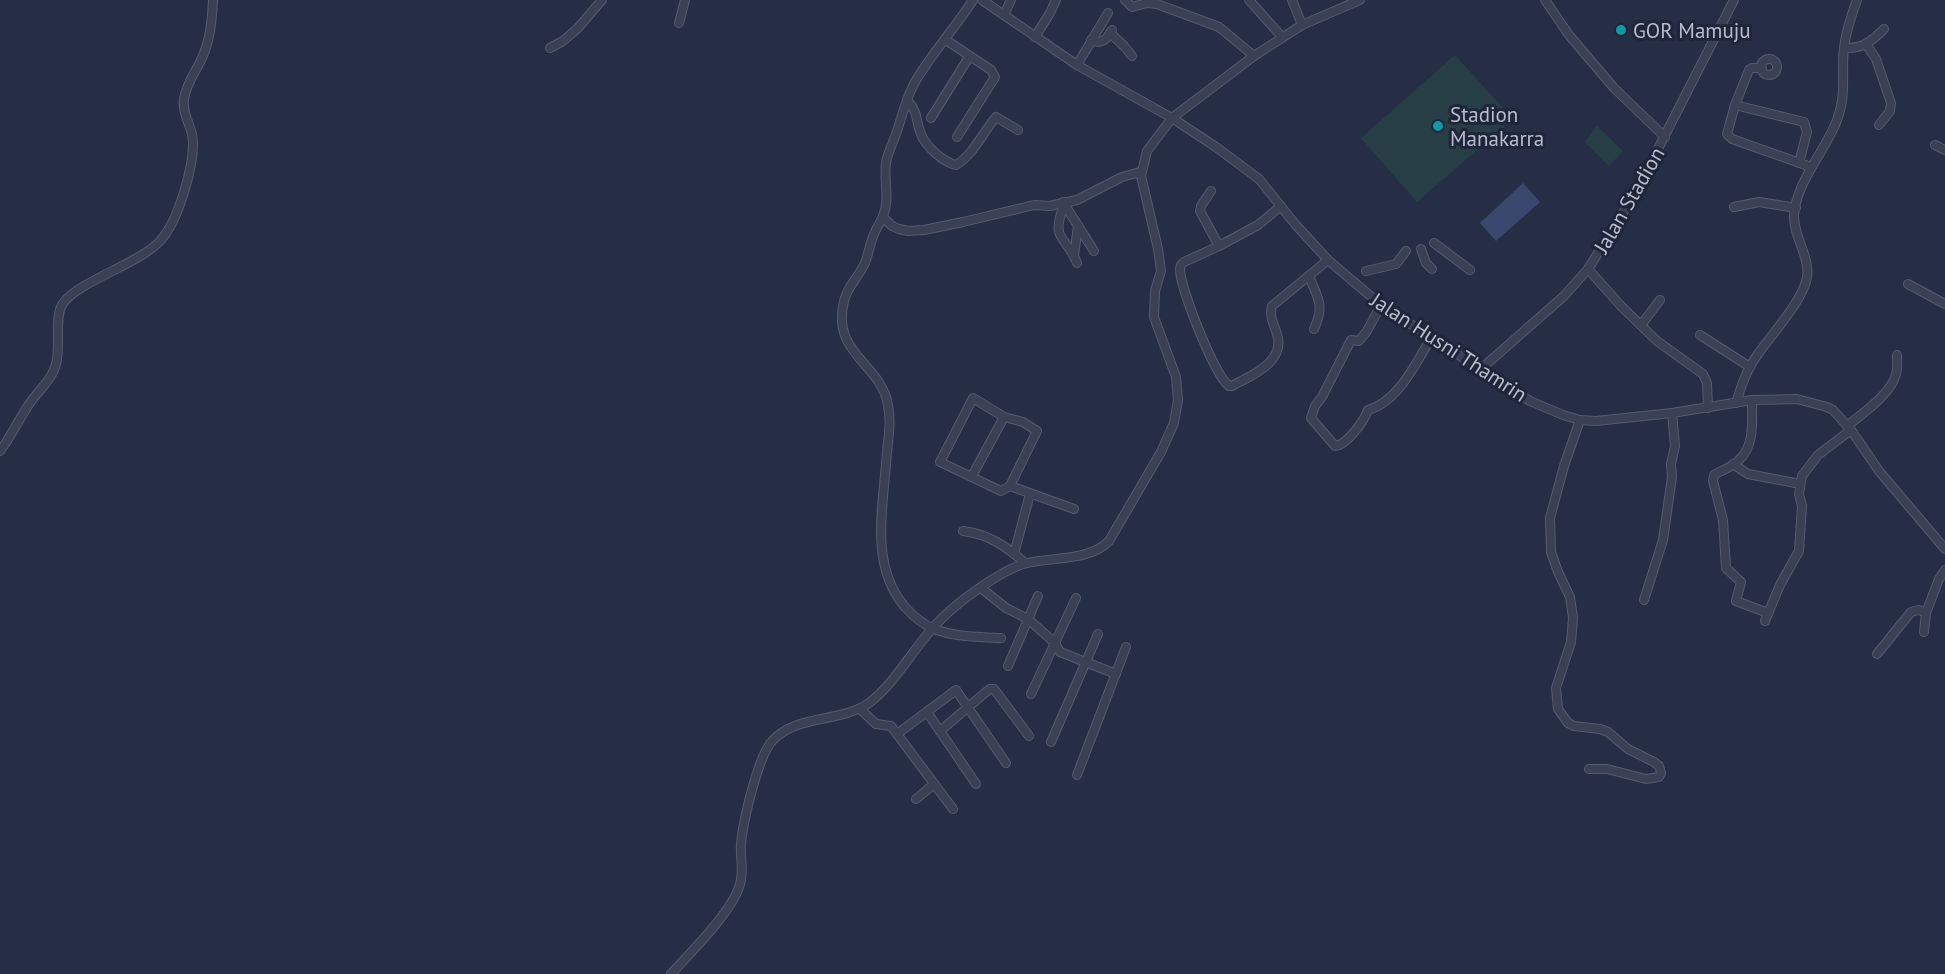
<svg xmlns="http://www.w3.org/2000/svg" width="1945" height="974" font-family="'PT Sans',sans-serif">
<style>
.green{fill:#283e46}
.water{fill:#3b486e}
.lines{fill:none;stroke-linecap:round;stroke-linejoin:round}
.minor-casing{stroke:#565c6f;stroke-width:10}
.minor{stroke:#3b4154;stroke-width:8}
.culture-dot{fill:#0f9aa8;stroke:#1f263a;stroke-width:2}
.labels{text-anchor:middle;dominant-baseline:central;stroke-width:6;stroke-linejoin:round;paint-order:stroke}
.poi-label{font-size:21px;fill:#b8bdce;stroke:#1f263a;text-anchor:start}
.street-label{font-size:21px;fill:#b8bdce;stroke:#1f263a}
</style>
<rect width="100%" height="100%" fill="#262e45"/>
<g class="green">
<polygon points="1455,55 1513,119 1417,202 1361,138"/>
<polygon points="1597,126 1623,151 1609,166 1585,142"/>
</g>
<polygon class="water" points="1523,183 1540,202 1496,241 1480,223"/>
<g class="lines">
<g class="minor-casing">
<g id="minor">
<path d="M 973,0 C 955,28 932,53 915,82 C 907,96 903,113 898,128 C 895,138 890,148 887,158 C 882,177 891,197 883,216 C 881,222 877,227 875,232 C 870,242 869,253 865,263 C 858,278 845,289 843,306 C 834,355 881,364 888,405 C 892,425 887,444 886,464 C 882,513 871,567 905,607 C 914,617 922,624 934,629 C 955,637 979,637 1001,638"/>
<polyline points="982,0 1077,65 1172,118 1216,147 1259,179 1295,224 1328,260 1381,305 1530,401 1563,415 1580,420 1596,421 1672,413 1752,400 1797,399 1827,407 1833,410 1851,430 1879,471 1945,549"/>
<polyline points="1125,0 1132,7 1147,3 1157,4 1219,27 1254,56"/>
<polyline points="1249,0 1282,37"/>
<polyline points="1292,0 1302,25"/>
<polyline points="1545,0 1569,35 1614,88 1665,137"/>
<polyline points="1004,15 1011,0"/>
<polyline points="679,23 685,0"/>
<polyline points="1110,33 1124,46 1132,56"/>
<polyline points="1035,37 1050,13 1056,0"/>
<polyline points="946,40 991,70 995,77 957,137"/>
<path d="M 1091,40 C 1102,45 1107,39 1112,30"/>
<polyline points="1866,44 1876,59 1891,103 1890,111 1879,125"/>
<polyline points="550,48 563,41 578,28 602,0"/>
<path d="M 1844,48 C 1862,49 1871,42 1884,29"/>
<circle cx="1769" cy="67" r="8"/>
<polyline points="1077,65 1108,13"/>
<polyline points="1762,68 1752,68 1749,70 1735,105 1727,134 1732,139 1811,167"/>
<path d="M 907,100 C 919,113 915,120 921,134 C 926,147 943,162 956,165 C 974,154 983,132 996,117 L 1018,130"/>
<polyline points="1735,105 1804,122 1807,132 1799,163"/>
<polyline points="931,118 969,57"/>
<polyline points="1935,145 1945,150"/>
<polyline points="1211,191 1201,206 1200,211 1219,246 1258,225 1281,206"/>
<polyline points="1063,202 1094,251"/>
<path d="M 1064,205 C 1050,241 1066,235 1077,263"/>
<polyline points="1734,207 1759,202 1796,208"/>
<polyline points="883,217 892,226 899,229 908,231 924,230 963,222 1034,205 1050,206 1077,200 1122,177 1140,172"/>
<polyline points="1434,243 1470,270"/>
<path d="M 1219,246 L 1184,262 C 1181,265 1180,265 1180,270 C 1181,290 1214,374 1229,386 L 1232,386 C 1252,375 1286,362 1277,334 C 1274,324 1269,317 1272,306 L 1328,260"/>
<polyline points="1421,249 1426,263 1432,269"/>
<polyline points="1074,255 1078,226"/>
<polyline points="1588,269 1621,306 1657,341 1703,374 1707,383 1708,408"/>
<polyline points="1366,271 1396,264 1406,251"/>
<path d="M 1309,276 C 1318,299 1325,305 1314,329"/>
<polyline points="1908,284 1945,304"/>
<path d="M 1381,305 L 1367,331 L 1359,341 L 1351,340 L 1322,397 L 1315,406 L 1311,418 L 1335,446 C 1347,445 1364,421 1368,410 C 1398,402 1416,363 1431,338"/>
<polyline points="1641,325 1660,300"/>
<polyline points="1700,335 1750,367"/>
<polyline points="1481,369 1564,296 1588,269 1636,192 1734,0"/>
<polygon points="973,398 1004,417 1023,422 1037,431 1010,486 1001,491 940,462"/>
<path d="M 1752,400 C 1752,420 1755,446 1739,460 C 1733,467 1722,470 1714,475 L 1713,481 L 1723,520 L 1726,568 L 1741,582 L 1736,601 L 1768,613"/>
<path d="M 1736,403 C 1741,387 1746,371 1756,357 C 1769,337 1804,300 1807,277 C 1810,256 1793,236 1794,215 C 1796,182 1826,150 1837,120 C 1847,94 1841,74 1844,48 C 1846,31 1851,16 1857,0"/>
<polyline points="1580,420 1564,466 1550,518 1551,552 1558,572 1570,597 1573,618 1571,642 1556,688 1558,709 1568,723 1574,726 1600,729 1608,732 1628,749 1654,762 1659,766 1661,773 1659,777 1646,779 1607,769 1589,769"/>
<path d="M 1847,426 C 1862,414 1892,393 1896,374 C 1898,368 1897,361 1897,355"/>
<path d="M 0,451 C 10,438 17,423 26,409 C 35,393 52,381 56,364 C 61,347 54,319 62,305 C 74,283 139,264 160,241 C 178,222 197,160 192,134 C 189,122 182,112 184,99 C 186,85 194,74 200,62 C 210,43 212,21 213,0"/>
<polyline points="1733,464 1748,474 1800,484"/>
<polyline points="972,476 1004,417"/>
<polyline points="1010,486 1074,509"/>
<path d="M 963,531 C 988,534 1006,546 1025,563"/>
<polyline points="1014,554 1030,494"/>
<polyline points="981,588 1006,608 1028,619 1055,643 1060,652 1116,674"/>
<polyline points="1644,600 1663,540 1672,477 1671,464 1675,446 1672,413"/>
<polyline points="1765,621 1780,585 1799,551 1802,506 1799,494 1802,476 1818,455 1851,430"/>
<polyline points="1924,632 1926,613"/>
<polyline points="1877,654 1911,612 1919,610 1926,613 1939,579 1945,570"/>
<polyline points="1008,666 1038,596"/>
<polyline points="1031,694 1076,598"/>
<polyline points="860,709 876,724 891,726 953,809"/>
<polyline points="927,712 976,784"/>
<polyline points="940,731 986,692 990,689 994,689 1029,736"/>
<polyline points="897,734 956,690 1006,763"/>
<polyline points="1051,742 1098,634"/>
<polyline points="1077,775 1126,647"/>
<polyline points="916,799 934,784"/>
<path d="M 671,974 C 690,953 733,911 740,884 C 744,871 740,857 741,844 C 743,822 758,755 773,740 C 798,714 840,723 869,703 C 894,684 910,654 931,630 C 949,609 975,590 998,576 C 1007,571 1017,565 1027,563 C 1053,557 1090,561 1109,541 L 1161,452 L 1174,423 L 1178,400 L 1176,377 L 1154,317 L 1155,291 L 1161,271 L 1158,249 L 1141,176 L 1147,151 L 1172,118 L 1254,56 L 1302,25 L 1360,0"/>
</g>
</g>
<use href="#minor" class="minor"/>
</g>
<g class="culture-dot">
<circle cx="1621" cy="30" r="6"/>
<circle cx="1438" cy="126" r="6"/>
</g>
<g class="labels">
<g class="poi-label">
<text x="1633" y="30">GOR Mamuju</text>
<text x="1450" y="114">Stadion<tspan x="1450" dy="24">Manakarra</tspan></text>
</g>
<g class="street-label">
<text transform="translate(1629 200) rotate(-60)">Jalan Stadion</text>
<text transform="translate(1449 347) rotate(33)">Jalan Husni Thamrin</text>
</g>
</g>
</svg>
